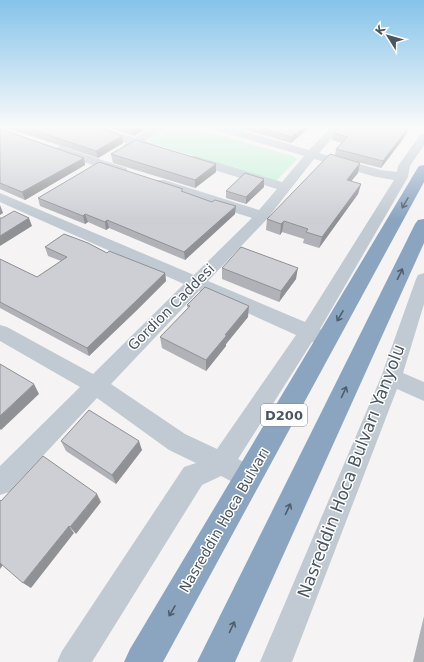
<svg xmlns="http://www.w3.org/2000/svg" width="424" height="662" font-family="'DejaVu Sans',sans-serif">
<style>
.green{fill:#c3f1d5}
.lines{fill:none;stroke-linecap:round;stroke-linejoin:round}
.minor{fill:#c1cad2;fill-rule:evenodd}
.highway{fill:#8ba5c1;fill-rule:evenodd}
.wall{fill:#b0b2b7}
.shaded-wall{fill:#909195}
.building{fill:#cdcfd5;stroke:#909195}
.oneway{stroke:#505e6b}
.labels{text-anchor:middle;dominant-baseline:central;stroke-width:3;stroke-linejoin:round;paint-order:stroke}
.shield{fill:#fff;stroke:#808990;stroke-width:1}
.shield-label{font-size:13px;font-weight:bold;fill:#4a5661}
.street-label{font-size:14px;fill:#4a5661;stroke:#fff}
.near-street-label{font-size:17px;fill:#4a5661;stroke:#fff}
</style>
<rect width="100%" height="100%" fill="#f5f3f3"/>
<polygon class="green" points="168,126 187,126 293,156 297,159 276,181 151,143 148,140"/>
<g class="lines">
<g class="minor">
<path d="M 82,126 L 99,126 L 135,138 L 155,126 L 169,126 L 145,141 L 161,147 L 163,149 L 161,151 C 152,154 146,147 138,146 C 133,146 131,150 125,148 L 123,146 L 126,143 L 83,128 Z"/>
<path d="M 208,126 L 226,126 L 309,150 L 332,126 L 343,126 L 319,153 L 381,170 L 397,172 L 398,166 L 420,135 L 424,134 L 424,145 L 410,166 L 408,177 L 320,329 L 327,332 L 330,337 L 327,342 L 320,344 L 312,342 L 238,459 L 257,469 L 260,478 L 257,487 L 248,490 L 221,476 L 202,485 L 92,662 L 57,662 L 62,651 L 184,467 L 196,463 L 169,450 L 97,398 L 9,492 L 0,495 L 0,466 L 80,387 L 0,341 L 0,325 L 7,327 L 93,374 L 184,284 L 0,202 L 0,193 L 194,275 L 252,218 L 154,186 L 152,183 L 154,180 L 164,180 L 259,210 L 277,189 L 188,162 L 186,159 L 188,156 L 196,156 L 282,182 L 304,156 L 209,128 ZM 314,159 L 376,177 L 394,180 L 305,322 L 208,281 L 267,219 ZM 199,291 L 296,335 L 217,449 L 185,434 L 111,384 Z"/>
<polygon points="60,146 126,168 128,171 126,174 118,174 56,152 54,150 56,148"/>
<polygon points="424,273 424,304 403,373 424,382 424,401 397,389 292,662 260,662 381,377 416,279 418,275"/>
</g>
<g class="highway">
<polygon points="424,165 424,182 163,662 124,662 130,649 417,169 419,166"/>
<polygon points="424,219 424,243 235,662 197,662 415,224 418,220"/>
</g>
</g>
<g class="wall">
<polygon points="1,126 94,126 122,136 123,143 98,158"/>
<polygon points="105,126 151,126 134,136"/>
<polygon points="233,126 311,126 291,143"/>
<polygon points="0,129 84,158 85,165 25,200 0,189"/>
<polygon points="334,133 403,139 381,168 338,157 358,173 351,181 361,184 358,194 319,248 303,243 304,239 282,232 280,235 266,230 267,219 335,156 336,149 342,143 332,140"/>
<polygon points="111,154 216,164 216,172 195,188 113,163"/>
<polygon points="264,187 246,204 226,198 226,191"/>
<polygon points="183,192 235,214 185,260 109,228 106,230 88,222 85,224 40,206 38,198"/>
<polygon points="45,247 107,253 165,273 166,281 137,310 89,356 0,308 0,259 37,277 61,261 48,256"/>
<polygon points="222,268 296,279 279,302 222,279"/>
<polygon points="187,305 248,317 226,344 226,346 206,371 162,348 160,337 188,309"/>
<polygon points="61,441 142,450 116,484 66,451"/>
<polygon points="424,616 424,662 413,662"/>
</g>
<g class="shaded-wall">
<polygon points="137,126 151,126 134,136 133,129"/>
<polygon points="304,126 311,126 291,143 292,137"/>
<polygon points="409,126 411,126 403,139 381,168 383,161"/>
<polygon points="122,136 123,143 98,158 96,151"/>
<polygon points="84,158 85,165 25,200 22,192"/>
<polygon points="360,163 358,173 344,190 347,180"/>
<polygon points="216,164 216,172 195,188 195,180"/>
<polygon points="264,179 264,187 246,204 246,197"/>
<polygon points="361,184 358,194 319,248 322,237"/>
<polygon points="0,205 3,213 0,215"/>
<polygon points="236,206 235,214 185,260 184,252"/>
<polygon points="85,214 88,222 85,224 83,216"/>
<polygon points="29,218 32,226 0,246 0,236"/>
<polygon points="107,220 109,228 106,230 105,222"/>
<polygon points="284,221 282,232 280,235 281,224"/>
<polygon points="298,268 296,279 279,302 281,291"/>
<polygon points="165,273 166,281 137,310 89,356 87,348"/>
<polygon points="249,306 248,317 226,344 226,346 206,371 206,360 225,335"/>
<polygon points="34,384 39,394 1,430 0,429 0,416"/>
<polygon points="139,441 142,450 116,484 112,475"/>
<polygon points="97,494 101,502 76,534 70,527"/>
<polygon points="69,526 74,533 31,588 23,583"/>
<polygon points="0,562 3,565 0,569"/>
</g>
<g class="building">
<polygon points="21,126 94,126 122,136 96,151"/>
<polygon points="126,126 137,126 133,129"/>
<polygon points="256,126 304,126 292,137"/>
<polygon points="340,126 409,126 405,132 383,161 336,149 348,137 334,133"/>
<polygon points="0,129 84,158 22,192 0,183"/>
<polygon points="136,140 216,164 195,180 111,154"/>
<polygon points="330,154 360,163 347,180 361,184 322,237 306,232 308,229 284,221 281,224 267,219"/>
<polygon points="99,162 183,189 181,191 212,202 215,200 236,206 184,252 107,220 105,222 85,214 83,216 38,198"/>
<polygon points="245,173 264,179 246,197 226,191"/>
<polygon points="14,211 29,218 0,236 0,218 2,218"/>
<polygon points="64,234 88,243 107,253 109,251 165,273 135,302 87,348 0,302 0,259 37,277 67,257 45,247"/>
<polygon points="241,247 298,268 281,291 222,268"/>
<polygon points="205,287 249,306 225,335 227,335 206,360 160,337 190,306 187,305"/>
<polygon points="0,364 34,384 0,416"/>
<polygon points="89,410 139,441 112,475 61,441"/>
<polygon points="43,456 97,494 70,527 69,526 23,583 0,563 0,500 1,501"/>
</g>
<defs><path id="oneway-shaft" d="M-6 0H5M1.5-3L5.5 0L1.5 3" fill="none" stroke-width="1.6" stroke-linecap="round" stroke-linejoin="round"/></defs>
<g class="oneway">
<use href="#oneway-shaft" transform="translate(405 203) rotate(120)"/>
<use href="#oneway-shaft" transform="translate(400 274) rotate(-64)"/>
<use href="#oneway-shaft" transform="translate(340 316) rotate(120)"/>
<use href="#oneway-shaft" transform="translate(344 392) rotate(-65)"/>
<use href="#oneway-shaft" transform="translate(288 509) rotate(-65)"/>
<use href="#oneway-shaft" transform="translate(172 611) rotate(120)"/>
<use href="#oneway-shaft" transform="translate(232 627) rotate(-65)"/>
</g>
<linearGradient id="sky" x2="0" y2="1"><stop stop-color="#85c3ea"/><stop offset="0.58" stop-color="#fafafa"/><stop offset="1" stop-color="#fafafa" stop-opacity="0"/></linearGradient>
<rect width="424" height="219" fill="url(#sky)"/>
<g class="labels">
<rect class="shield" x="261" y="404" width="46" height="22" rx="3"/>
<g class="shield-label">
<text x="284" y="415">D200</text>
</g>
<g class="street-label">
<text transform="translate(171 307) rotate(-45)">Gordion Caddesi</text>
<text transform="translate(224 520) rotate(-60)">Nasreddin Hoca Bulvarı</text>
</g>
<g class="near-street-label">
<text transform="translate(351 471) rotate(-69)">Nasreddin Hoca Bulvarı Yanyolu</text>
</g>
</g>
<g transform="translate(388 36) rotate(307)" stroke="#ffffff" stroke-width="3" paint-order="stroke">
<path d="M0-3L7 15L0 10L-7 15Z" fill="#4a5661"/>
<text y="-6" font-size="11" font-weight="bold" text-anchor="middle" fill="#4a5661">K</text>
</g>
</svg>
